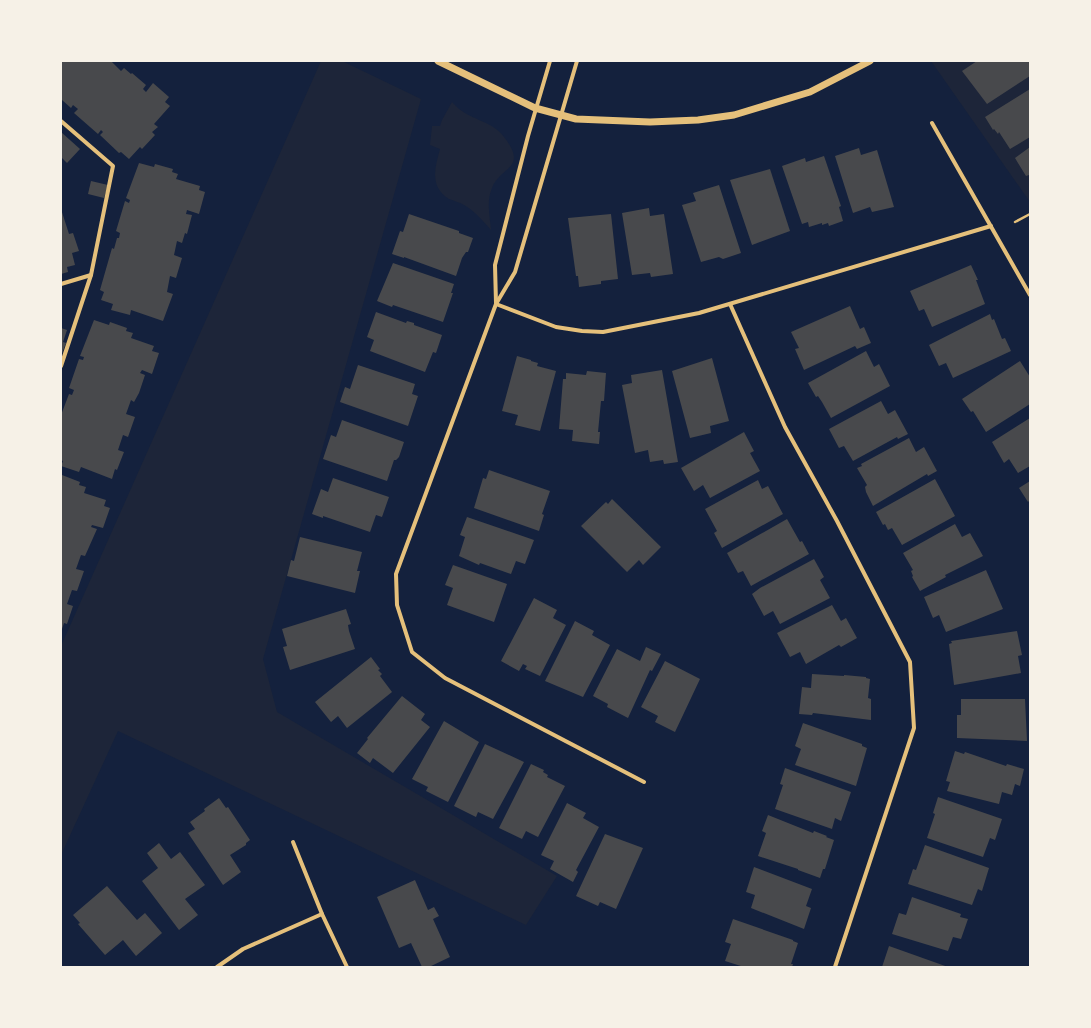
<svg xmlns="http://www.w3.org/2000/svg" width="1091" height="1028" font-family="'PT Sans Narrow',sans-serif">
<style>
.green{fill:#1d2539}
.building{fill:#48494c}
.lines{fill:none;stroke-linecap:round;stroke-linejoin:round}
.path{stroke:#e5c07b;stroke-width:2.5}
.minor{stroke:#e5c07b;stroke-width:4}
.tertiary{stroke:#e5c07b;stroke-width:7}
</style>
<rect width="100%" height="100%" fill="#14213d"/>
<g class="green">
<polygon points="321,61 342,61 421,99 263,659 277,712 557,876 526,925 118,731 61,855 61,646"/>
<polygon points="931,61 1030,61 1030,202"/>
<path d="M 452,102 C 468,121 491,119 504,137 C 529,169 500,166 492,188 C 486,202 490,216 491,230 C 483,221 475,211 464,205 C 459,202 454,201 449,199 C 429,187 435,167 440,149 L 430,145 L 432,126 L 440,126 L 442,120 Z"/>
</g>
<g class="building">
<polygon points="61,61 111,61 121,71 124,68 131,74 132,73 146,85 143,89 146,92 153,83 169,97 165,102 170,106 154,124 158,127 152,132 155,135 142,149 140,147 129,159 121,152 119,153 100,135 103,132 101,130 98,134 74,113 78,109 73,105 71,108 62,100 61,101"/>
<polygon points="977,61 1029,61 1030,76 987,104 962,71"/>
<polygon points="1030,89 1030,137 1010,149 999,132 998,134 994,129 993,130 985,117"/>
<polygon points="61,132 80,149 67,163 61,157"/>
<polygon points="1030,147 1030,177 1029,175 1026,176 1015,158"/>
<polygon points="859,148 861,155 877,150 894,207 872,212 870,207 853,213 835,156"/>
<polygon points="824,156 841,206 839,207 843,221 829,226 828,223 822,225 822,223 809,227 808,222 802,224 782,166 805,158 806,162"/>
<polygon points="139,163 154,167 155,164 173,169 172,172 178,174 176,179 200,186 199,190 205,192 199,214 187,210 186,214 192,215 187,234 185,233 182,243 177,241 174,255 182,258 176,278 170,276 167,292 173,294 163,321 131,310 130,315 111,310 113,304 101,300 104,292 100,290 112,248 114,249 117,238 119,238 120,233 116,231 125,201 129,203 130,200 126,198"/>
<polygon points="770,169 790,231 752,245 730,180"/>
<polygon points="91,181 108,185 104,198 88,194"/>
<polygon points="719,185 741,253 723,259 719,257 701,262 682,205 696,201 693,193"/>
<polygon points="649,208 650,216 664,214 673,274 651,277 650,273 632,275 622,213"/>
<polygon points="61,209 69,234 73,233 79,251 72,253 75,265 67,267 68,272 61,274"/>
<polygon points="409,214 459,231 459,233 473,238 468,252 466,252 462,258 456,276 404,257 404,258 392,254 400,231 403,232"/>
<polygon points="611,214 618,279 601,281 601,284 579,287 578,276 576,276 568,218"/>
<polygon points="393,263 454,284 451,293 453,293 443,322 393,305 392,307 377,301"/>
<polygon points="971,265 978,280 976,280 985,304 932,327 924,309 919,311 910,291"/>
<polygon points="850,306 860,329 864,327 871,343 857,349 855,346 804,370 795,349 799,348 791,332"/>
<polygon points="376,312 406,323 407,321 414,323 414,325 442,335 436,353 433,352 425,372 370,351 374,340 367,337"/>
<polygon points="990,314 992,320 994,319 1002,339 1005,338 1011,351 953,378 946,363 939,366 929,345"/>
<polygon points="94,320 109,325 110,322 127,328 126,331 133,333 131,338 154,346 152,351 159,353 152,374 142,370 140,373 145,375 139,393 134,402 131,400 126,414 135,417 128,437 123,435 118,450 124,452 117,470 115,469 112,479 81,467 79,472 61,466 63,461 61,460 61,415 69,394 72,395 74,390 69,388 79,359 83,360 84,357 80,356"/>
<polygon points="61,328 67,330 63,342 66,343 61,356"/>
<polygon points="866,351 874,367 879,364 890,386 831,418 822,402 818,396 816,397 808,383"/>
<polygon points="517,356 531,360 531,361 538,363 537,366 556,371 540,431 515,425 518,415 502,411"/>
<polygon points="712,358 729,421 710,426 711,433 690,438 672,371"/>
<polygon points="1020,361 1030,377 1030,404 986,432 973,411 971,412 962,399"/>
<polygon points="358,365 415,384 412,394 418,396 408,426 340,402 345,387 350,389"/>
<polygon points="662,370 678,462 664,464 663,460 650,462 648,450 635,453 622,385 632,383 631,375"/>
<polygon points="587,371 606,373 604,401 601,401 598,432 600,432 599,444 572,441 573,430 559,429 563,379 566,379 566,373 586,375"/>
<polygon points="881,401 888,414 895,410 908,434 898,439 897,437 853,461 844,446 839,448 829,429"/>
<polygon points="1030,418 1030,466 1018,473 1009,459 1004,463 992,442"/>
<polygon points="342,420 404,442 399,457 396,460 394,460 387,481 323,459 331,435 336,437"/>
<polygon points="744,432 754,451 750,453 760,471 710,498 703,485 694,491 681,468"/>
<polygon points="909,438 916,452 924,447 937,471 928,476 927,474 873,506 866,492 865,487 867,485 857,468 862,466 861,464"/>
<polygon points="489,470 550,491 542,514 544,515 539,531 474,508 483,478 486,479"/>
<polygon points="62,475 80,482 79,485 86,487 84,493 106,500 104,506 110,508 103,528 92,525 91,527 97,529 85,556 81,555 76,569 84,571 77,591 72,590 67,604 73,606 67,624 64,623 61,632"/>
<polygon points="333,478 389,497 382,517 376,515 370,532 323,516 323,518 312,514 321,489 328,492"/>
<polygon points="935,479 955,516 902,545 892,528 888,530 885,524 883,525 876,512"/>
<polygon points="758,480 762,489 768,486 783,514 722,548 714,533 717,531 705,509"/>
<polygon points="1030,481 1030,500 1028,502 1019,488"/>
<polygon points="612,499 661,547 643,565 639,560 627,572 581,526 606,502 608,504"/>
<polygon points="467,517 534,540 525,564 516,561 511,574 480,563 479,565 459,556 465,537 460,535"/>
<polygon points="787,519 800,542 802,541 809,554 751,586 743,571 738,573 727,553"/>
<polygon points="955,524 962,537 970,533 983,556 945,575 946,577 920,591 912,577 913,576 911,571 913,570 903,553"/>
<polygon points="300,537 362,552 357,571 360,571 355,593 287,576 291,560 294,561"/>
<polygon points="814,559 824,577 820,580 830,598 780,624 773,611 764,616 752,594 760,588"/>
<polygon points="453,565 507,584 494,622 447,605 453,588 445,585"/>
<polygon points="986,570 1003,609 946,632 939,615 933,618 924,597"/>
<polygon points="534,598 557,610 553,618 566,625 540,676 525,669 527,666 523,664 519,671 501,661"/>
<polygon points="832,605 841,621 846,618 857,638 841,647 839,645 806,664 800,652 790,657 777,633"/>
<polygon points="346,609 351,624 348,625 349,631 355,649 290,670 283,647 287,646 282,629"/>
<polygon points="575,621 594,631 592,635 610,645 583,697 545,681"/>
<polygon points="1017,631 1022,655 1018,656 1021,673 954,685 949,644 952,643 951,641"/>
<polygon points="646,647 661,654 652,671 650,670 628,718 607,707 608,704 593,696 617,649 640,661"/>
<polygon points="371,657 380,669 378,670 382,674 380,676 392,692 347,728 338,716 331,722 315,702"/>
<polygon points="665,661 700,679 675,732 655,722 658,716 641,707"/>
<polygon points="812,674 844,676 844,675 866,677 866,678 870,679 868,698 871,699 871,720 813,713 812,715 799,714 802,687 811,688"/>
<polygon points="402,696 425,714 421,720 430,727 393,773 373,758 370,763 357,753 368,739 367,738"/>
<polygon points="961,699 1025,699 1027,741 957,738 957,715 961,715"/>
<polygon points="444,721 479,742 448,802 426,791 428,787 412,779"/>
<polygon points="803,723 862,744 862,746 867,748 856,786 795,765 801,749 795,746"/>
<polygon points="485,744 524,762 493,819 478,812 476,817 454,806"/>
<polygon points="955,751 964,754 965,752 1006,766 1007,764 1024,769 1020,786 1015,784 1012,795 1002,792 999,804 947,791 950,782 946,781"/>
<polygon points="531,764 544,770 543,772 548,775 547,777 565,786 538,837 526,831 522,839 499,828"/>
<polygon points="785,768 851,792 841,821 835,818 832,829 775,809 783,785 780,784"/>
<polygon points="938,797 1002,819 995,840 990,838 983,857 927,838 935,814 933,813"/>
<polygon points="219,798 226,808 228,807 250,840 246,843 246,845 230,855 241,872 223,885 188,833 195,829 190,822 205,811 204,809"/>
<polygon points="567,803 586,813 583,818 599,827 576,870 578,872 573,882 550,869 554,861 541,855"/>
<polygon points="768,815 813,833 814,831 827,836 826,837 834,840 825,869 823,869 820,878 798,870 798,869 758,856 766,833 762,831"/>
<polygon points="605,834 643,848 616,909 600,902 598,906 576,896"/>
<polygon points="159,843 171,859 180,852 205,885 185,899 198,915 179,930 142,881 158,868 147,853"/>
<polygon points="925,845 989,868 982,891 978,889 972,905 908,884 913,869 916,870"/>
<polygon points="754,867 812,889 806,906 811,908 804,929 751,908 755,895 746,892"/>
<polygon points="415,880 428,910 434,907 439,916 433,919 450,957 429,967 422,967 411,943 399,948 377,897"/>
<polygon points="107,886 137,920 145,913 162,933 136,956 123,940 105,955 78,924 80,923 73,915"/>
<polygon points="912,897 961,914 960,917 968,919 961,939 953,937 948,951 892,934 899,913 906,915"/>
<polygon points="733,919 793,940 793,941 798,943 791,964 793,964 792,967 744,967 725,961 731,944 725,942"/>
<polygon points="889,946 948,967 882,967"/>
</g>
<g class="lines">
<polyline class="path" points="1015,222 1030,214"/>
<g class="minor">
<polyline points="577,61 515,272 496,304 396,574 397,605 412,652 445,678 644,782"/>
<polyline points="61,121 113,166 91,275 61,366"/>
<polyline points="932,123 1030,295"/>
<polyline points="61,284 91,275"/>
<polyline points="496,303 495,265 528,136 550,61"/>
<polyline points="496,304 556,327 582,331 603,332 699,313 991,226"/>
<polyline points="730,304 785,427 837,521 910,662 914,728 835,967"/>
<polyline points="293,842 322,914 347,967"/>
<polyline points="217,967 243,949 322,914"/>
</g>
<polyline class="tertiary" points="438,61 535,108 576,119 650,122 698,120 734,115 810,92 870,61"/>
</g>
<rect width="1091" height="1028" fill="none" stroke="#f6f1e7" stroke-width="124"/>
</svg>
